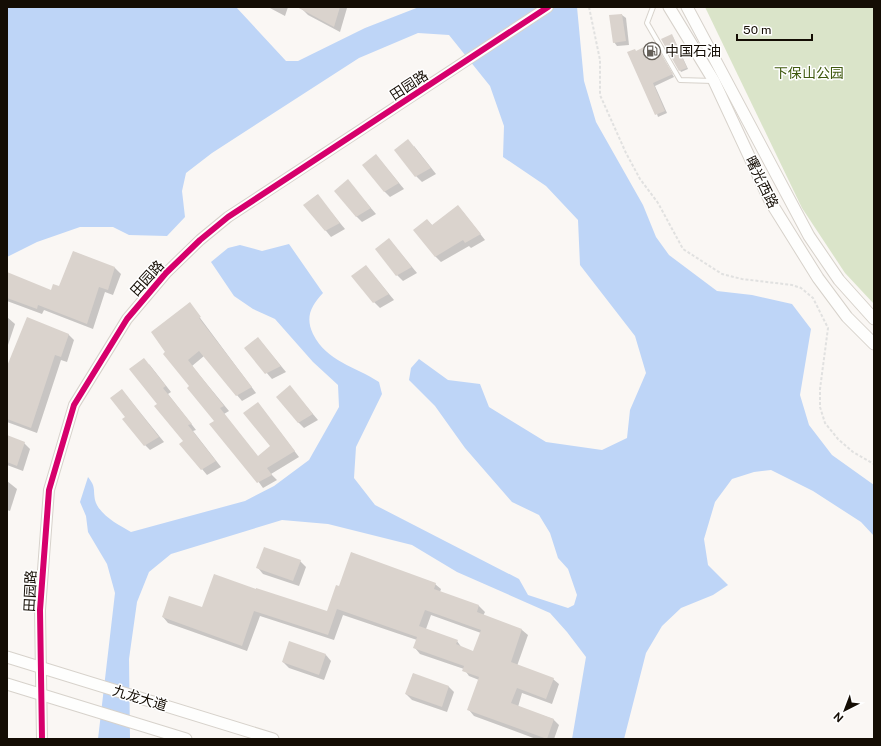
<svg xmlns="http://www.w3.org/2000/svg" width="881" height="746" font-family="'Public Sans','Noto Sans SC',sans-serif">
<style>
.green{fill:#dae4c9}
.water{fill:#bed5f7}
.shadow{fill:#0003;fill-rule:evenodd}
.building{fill:#dad3cd;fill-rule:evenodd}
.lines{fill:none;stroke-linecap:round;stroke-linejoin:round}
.service-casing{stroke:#d7d2cb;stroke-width:6}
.tertiary-casing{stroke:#d7d2cb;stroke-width:12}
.secondary-casing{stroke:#d7d2cb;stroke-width:13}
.path{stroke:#e1e1e0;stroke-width:2;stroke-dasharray:3 2;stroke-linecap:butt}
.service{stroke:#fefefd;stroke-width:4}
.tertiary{stroke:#fefefd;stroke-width:10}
.secondary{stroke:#fefefd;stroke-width:11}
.cycleway-casing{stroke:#fff;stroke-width:8}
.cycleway{stroke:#d6006c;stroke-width:6}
.labels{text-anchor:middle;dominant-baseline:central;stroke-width:3;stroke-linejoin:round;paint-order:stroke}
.poi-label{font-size:14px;fill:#140d04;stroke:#fff;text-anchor:start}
.park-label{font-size:14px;fill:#3f590e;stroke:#fff}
.street-label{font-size:14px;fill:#140d04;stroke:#fff}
</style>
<rect width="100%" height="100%" fill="#faf7f4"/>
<polygon class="green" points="705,7 874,7 874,304 845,273 802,208"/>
<path class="water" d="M 7,7 L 236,7 L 286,61 L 298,61 L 365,28 L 419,7 L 577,7 L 584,81 L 596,122 L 643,205 L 656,237 L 669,255 L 717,291 L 752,295 L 792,304 L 811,329 L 800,395 L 809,425 L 832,455 L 874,485 L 874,536 L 861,522 L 813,491 L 771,470 L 754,472 L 732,479 L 715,502 L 704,539 L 708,565 L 728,585 L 713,595 L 681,608 L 662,626 L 646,653 L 624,739 L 572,739 L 586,657 L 567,632 L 550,613 L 457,572 L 412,545 L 328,524 L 282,520 L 171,554 L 149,572 L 137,602 L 129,659 L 130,739 L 98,739 L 115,593 L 107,564 L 88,532 L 86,516 L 80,502 L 88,477 C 96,487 93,489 95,500 C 99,515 119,525 131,532 L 245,501 L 274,486 L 309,460 L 339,407 L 338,385 L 313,362 L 275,319 L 253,309 L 234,296 L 211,262 L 228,248 L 240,245 L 262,251 L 289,244 L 323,293 C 311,306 305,317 313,334 C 327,362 355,366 379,382 L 382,394 L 356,447 L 354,478 L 375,505 L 519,579 L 528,595 L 568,608 L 574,605 L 577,595 L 568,569 L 558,558 L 550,533 L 539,515 L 512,502 L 465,448 L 435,406 L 409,380 L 411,368 L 419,359 L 448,380 L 480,384 L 489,407 L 546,442 L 602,450 L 627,438 L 630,410 L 646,373 L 635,336 L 580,265 L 578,220 L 546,186 L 503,157 L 504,126 L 490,86 L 449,35 L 418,33 L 359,58 L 212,153 L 186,173 L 182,191 L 185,217 L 167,236 L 129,235 L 113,227 L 80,227 L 37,242 L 7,257 Z"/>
<g class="shadow">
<polygon points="268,7 288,7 285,16"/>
<polygon points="304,7 346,7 347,8 340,32 308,15 302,9"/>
<polygon points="622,15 626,18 629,45 617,46 614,42"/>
<polygon points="673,37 688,69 681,72 662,40"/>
<polygon points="656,46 674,77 655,86 667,113 658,117 637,52"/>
<polygon points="414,146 436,174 422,182 416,176"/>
<polygon points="376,155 404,189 390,197 384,191"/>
<polygon points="348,181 376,214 362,222 356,216"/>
<polygon points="317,195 345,229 331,237 305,205"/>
<polygon points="463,212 485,240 471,248 469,246 441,262 435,256 427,220 433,226"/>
<polygon points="389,239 417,273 403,281 397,275"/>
<polygon points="74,252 115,268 121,274 113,295 105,292 93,329 44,310 42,314 7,301 7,279 52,291 59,288"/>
<polygon points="366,266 394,300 380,308 374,302"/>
<polygon points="189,303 256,393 242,401 204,356 192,366 229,411 224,414 258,457 272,446 258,403 299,457 271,474 277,480 263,488 191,387 164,354"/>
<polygon points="7,317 15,324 7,348"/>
<polygon points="68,334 74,340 67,362 61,360 37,433 7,422 7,367"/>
<polygon points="258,338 286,372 272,379 245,348"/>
<polygon points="149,364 171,392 168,394 196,430 193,431 221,467 207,475 202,469 159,404"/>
<polygon points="290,387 318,420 304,428 298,422"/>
<polygon points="126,395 164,442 150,450 145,445 126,418"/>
<polygon points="7,436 24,443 30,449 23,471 7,465"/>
<polygon points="7,481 17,489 10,511 7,510"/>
<polygon points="300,561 306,567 299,586 263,574 258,568"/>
<path d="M 435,584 L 441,589 L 440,592 L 479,606 L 485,612 L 483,616 L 522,630 L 528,635 L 517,666 L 553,679 L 559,684 L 552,704 L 522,693 L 518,707 L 553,719 L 559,725 L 554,739 L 536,739 L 474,716 L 469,710 L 479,680 L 469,676 L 464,669 L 420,654 L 415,648 L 417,640 L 343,615 L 334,640 L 260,616 L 247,651 L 168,623 L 163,617 L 202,609 L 328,612 L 337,586 ZM 431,615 L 481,633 L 474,652 L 462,648 L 457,641 L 426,629 Z"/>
<polygon points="326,655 331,661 324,680 289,668 283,662"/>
<polygon points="413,674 449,687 454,692 447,712 412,700 406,694"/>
</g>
<g class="building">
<polygon points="297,7 340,7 334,27"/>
<polygon points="622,14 626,41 613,43 609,15"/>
<polygon points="672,34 687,68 679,71 661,39"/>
<polygon points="654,42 673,74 653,83 665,111 655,115 627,52 635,49 636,51"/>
<polygon points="408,139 431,168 415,177 394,150"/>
<polygon points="376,154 399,183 384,192 362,165"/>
<polygon points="348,179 371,208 356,217 334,191"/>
<polygon points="318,194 340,223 325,231 303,205"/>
<polygon points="458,205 481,234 465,243 463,240 435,257 413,230 427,219 432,225"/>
<polygon points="389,238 412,267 396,276 375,249"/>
<polygon points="73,251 115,267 108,290 99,287 87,324 38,305 37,309 7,298 7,272 51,290 53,284 59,286"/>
<polygon points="366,265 389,294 373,303 351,276"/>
<polygon points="190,302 201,317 199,318 252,387 236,396 199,351 188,360 224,406 220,408 258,456 270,446 243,413 258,402 295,451 267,468 272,475 257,483 209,424 214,421 187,388 189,386 163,354 165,352 151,332"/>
<polygon points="27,317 69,334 61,357 55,355 31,428 7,419 7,366"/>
<polygon points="258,337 281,366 265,374 244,348"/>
<polygon points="144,358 166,386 163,388 192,424 188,425 216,461 201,470 179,444 183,441 154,406 157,404 129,369"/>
<polygon points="290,385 313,414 298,423 276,397"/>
<polygon points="122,389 159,437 144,446 122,419 125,417 110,398"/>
<polygon points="7,435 25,442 17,466 7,462"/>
<polygon points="264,547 301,560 293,581 256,568"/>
<path d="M 351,552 L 436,583 L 434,589 L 479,605 L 477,612 L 522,629 L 511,662 L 554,678 L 546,699 L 517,688 L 511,703 L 554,719 L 547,739 L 467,710 L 479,677 L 462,671 L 464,666 L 413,648 L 417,637 L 337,609 L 328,635 L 254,611 L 242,646 L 162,617 L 169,596 L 202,607 L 214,574 L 256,589 L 256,588 L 327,611 L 336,585 L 339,586 ZM 425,610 L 481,630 L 473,651 L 456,644 L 458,640 L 419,626 Z"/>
<polygon points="289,641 326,654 319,675 282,662"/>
<polygon points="413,673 449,686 442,707 405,694"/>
</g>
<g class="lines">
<g class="service-casing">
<polyline id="service" points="653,7 647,23 680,80 713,81"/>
</g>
<g class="tertiary-casing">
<polyline id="tertiary" points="42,739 40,610 49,490 74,405 127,319 166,273 200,240 228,217 548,7"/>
</g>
<g class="secondary-casing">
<g id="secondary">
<polyline points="669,7 714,81 770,201 818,278 847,317 874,344"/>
<polyline points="687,7 809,236 839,280 874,319"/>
<polyline points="7,657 273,739"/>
<polyline points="7,684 186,739"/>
</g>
</g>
<polyline class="path" points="589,7 600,60 600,95 626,153 640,179 658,203 683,249 722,274 742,279 792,285 801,288 813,298 828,328 820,389 820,407 825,423 838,439 853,452 874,464"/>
<use href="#service" class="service"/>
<use href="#tertiary" class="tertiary"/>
<use href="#secondary" class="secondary"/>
<g class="cycleway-casing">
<polyline id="cycleway" points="42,739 40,610 49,490 74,405 127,319 166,273 200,240 228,217 548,7"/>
</g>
<use href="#cycleway" class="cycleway"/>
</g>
<defs>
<g id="fuel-ring" transform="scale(0.9)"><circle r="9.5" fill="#fff" stroke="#645f58" stroke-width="1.5"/><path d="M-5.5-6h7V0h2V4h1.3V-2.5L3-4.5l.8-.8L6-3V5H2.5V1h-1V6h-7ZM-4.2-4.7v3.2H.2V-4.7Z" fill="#645f58"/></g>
</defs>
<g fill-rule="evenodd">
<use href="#fuel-ring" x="652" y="51"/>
</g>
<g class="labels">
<g class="poi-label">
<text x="665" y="51">中国石油</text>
</g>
<g class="park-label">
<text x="809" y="73">下保山公园</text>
</g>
<g class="street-label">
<text transform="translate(409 85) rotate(-33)">田园路</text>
<text transform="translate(762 182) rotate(64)">曙光西路</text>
<text transform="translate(147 278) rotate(-48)">田园路</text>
<text transform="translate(30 591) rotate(-87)">田园路</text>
<text transform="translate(140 698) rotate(17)">九龙大道</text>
</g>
</g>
<rect width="881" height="746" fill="none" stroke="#140d04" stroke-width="16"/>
<g transform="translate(845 710) rotate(222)" stroke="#ffffff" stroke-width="3" paint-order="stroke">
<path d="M0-3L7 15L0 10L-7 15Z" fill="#140d04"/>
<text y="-6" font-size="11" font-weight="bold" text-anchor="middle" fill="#140d04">N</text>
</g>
<path d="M737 34v6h75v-6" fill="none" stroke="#140d04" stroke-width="2"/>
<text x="743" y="34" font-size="12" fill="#140d04" stroke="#ffffff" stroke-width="3" paint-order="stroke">50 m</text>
</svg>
